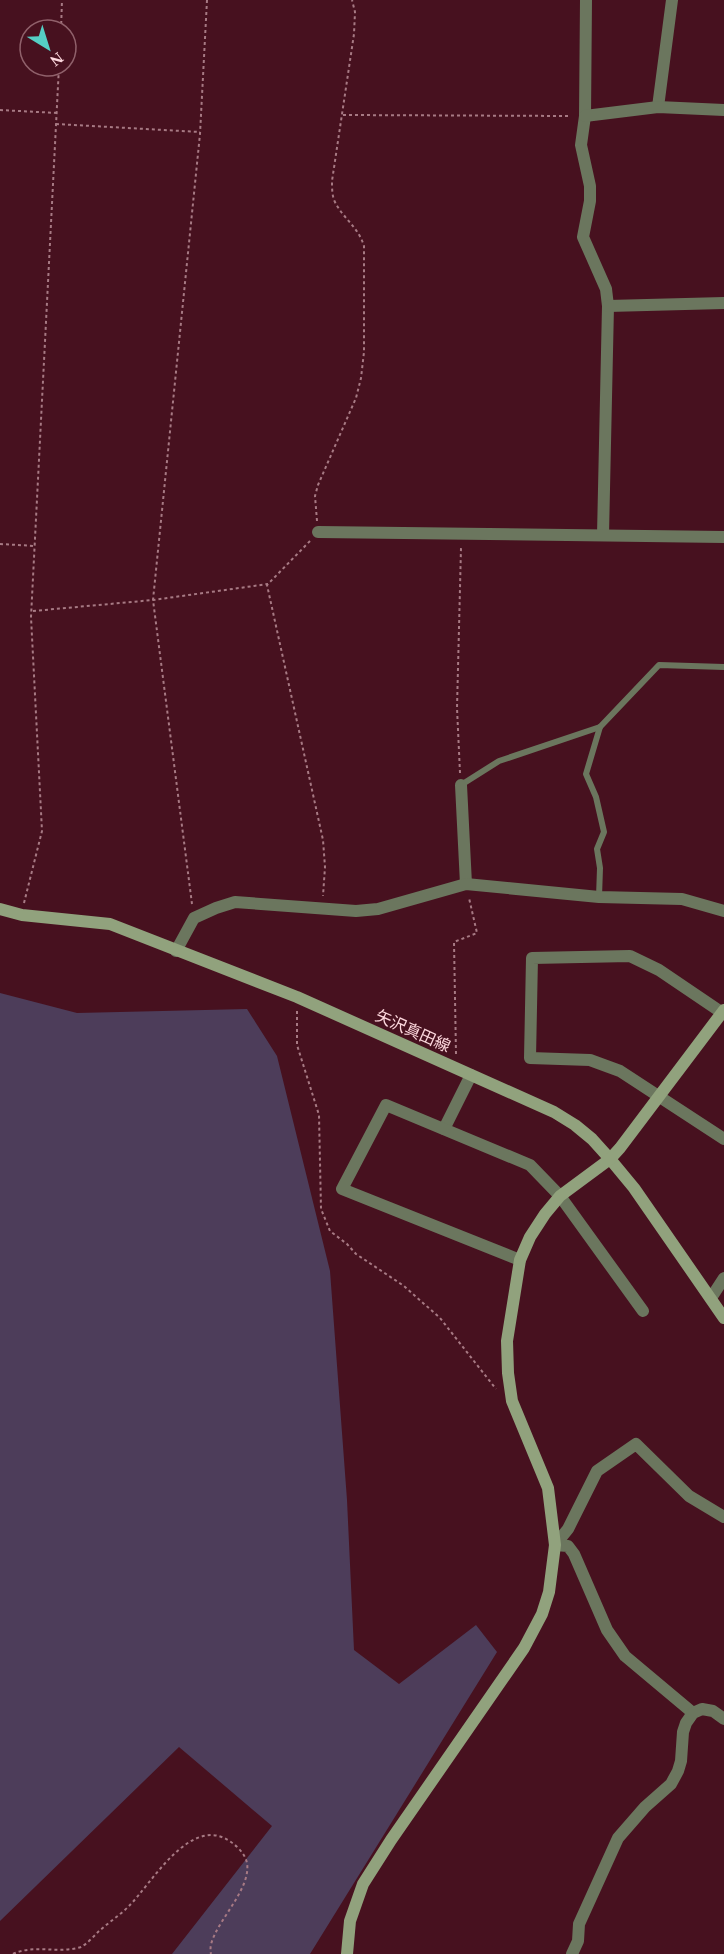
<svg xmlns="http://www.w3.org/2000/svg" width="724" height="1954" font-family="'Times New Roman','Noto Sans JP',serif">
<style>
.green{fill:#4d3d5a}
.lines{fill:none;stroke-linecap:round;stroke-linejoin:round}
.path{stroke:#a77a84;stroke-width:2;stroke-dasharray:3 3;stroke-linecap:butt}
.lane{stroke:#6b765e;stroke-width:6}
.street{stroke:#6b765e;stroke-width:12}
.secondary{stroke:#91a27d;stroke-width:12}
.labels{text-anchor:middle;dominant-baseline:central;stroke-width:5;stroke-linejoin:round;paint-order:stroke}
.street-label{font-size:16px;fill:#fdd8de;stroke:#47111f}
</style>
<rect width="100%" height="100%" fill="#47111f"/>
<polygon class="green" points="0,993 77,1013 247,1009 277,1056 330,1271 347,1500 354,1650 399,1684 476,1625 497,1652 310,1954 172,1954 272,1826 179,1747 0,1921"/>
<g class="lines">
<g class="path">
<polyline points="61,30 62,0"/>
<polyline points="0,110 57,113"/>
<polyline points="343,115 571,116"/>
<polyline points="56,124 200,132"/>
<path d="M 317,521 L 315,496 L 318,485 L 356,398 L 361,378 L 364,352 L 364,246 C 358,226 342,218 334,200 C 332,194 332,187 332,181 L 354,34 L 355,12 L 352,0"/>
<polyline points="310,541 267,585 323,840 325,867 323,896"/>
<polyline points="0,544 35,546"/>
<polyline points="33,611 153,600 268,584"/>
<polyline points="460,773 457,708 461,548"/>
<polyline points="24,903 42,831 31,617 59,66"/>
<polyline points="192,904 153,600 200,134 207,0"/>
<polyline points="297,1011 297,1045 319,1115 321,1209 330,1231 347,1244 356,1254 404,1286 440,1318 496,1389"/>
<polyline points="456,1054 454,942 477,933 469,898"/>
<path d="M 13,1954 C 34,1944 59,1954 81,1947 C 87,1944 93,1937 98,1932 C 108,1923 120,1915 129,1906 C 152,1883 191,1813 231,1842 C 238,1847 245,1854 247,1863 C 252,1893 205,1931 211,1954"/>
</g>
<g class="lane">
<polyline points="461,785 499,761 600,727 659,665 724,667"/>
<polyline points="599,897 600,868 597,849 604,832 596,797 586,774 600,727"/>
</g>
<g class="street">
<polyline points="586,0 585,116 581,145 590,186 590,201 583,237 606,289 608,306 603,535"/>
<polyline points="658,107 672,0"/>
<polyline points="585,116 658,107 724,110"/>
<polyline points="608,306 724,303"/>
<polyline points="318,532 724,537"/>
<polyline points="461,785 466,884"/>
<polyline points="176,951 194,918 216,908 235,902 356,911 378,909 466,884 599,897 682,899 724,911"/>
<polyline points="724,1014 659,970 630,956 532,958 530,1058 590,1060 620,1071 724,1139"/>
<polyline points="444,1129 471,1075"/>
<polyline points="520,1260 342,1189 386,1105 530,1165 560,1196 643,1311"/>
<polyline points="711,1298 724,1278"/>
<polyline points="555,1545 568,1529 597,1471 636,1444 689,1496 724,1517"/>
<polyline points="555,1545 568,1546 574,1554 607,1630 625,1656 693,1713"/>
<polyline points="572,1954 578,1941 579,1924 618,1838 645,1807 671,1784 678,1771 681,1761 683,1732 686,1723 693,1713 702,1709 713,1711 724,1719"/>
</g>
<g class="secondary">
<polyline points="0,909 22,915 110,924 297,997 554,1112 575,1125 592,1139 610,1159 634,1188 724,1318"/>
<polyline points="347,1954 350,1921 363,1884 391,1840 524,1648 542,1614 549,1592 555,1545 548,1488 512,1401 508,1373 507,1341 520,1260 530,1237 545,1214 560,1196 610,1159 620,1148 724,1010"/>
</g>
</g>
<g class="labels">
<g class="street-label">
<text transform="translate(413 1031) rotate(24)">矢沢真田線</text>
</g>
</g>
<g transform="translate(48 48) rotate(142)"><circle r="28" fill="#47111f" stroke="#90616b" stroke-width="1.5"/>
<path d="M0-4.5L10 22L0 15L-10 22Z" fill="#55cec4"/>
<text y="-9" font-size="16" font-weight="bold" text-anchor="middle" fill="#fdd8de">N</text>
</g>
</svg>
